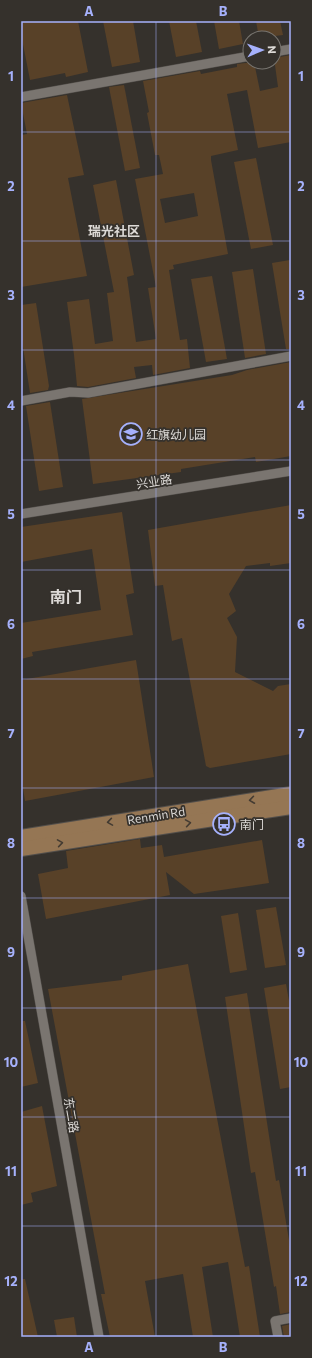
<svg xmlns="http://www.w3.org/2000/svg" width="312" height="1358" font-family="Commissioner,'Noto Sans SC',sans-serif">
<style>
.building{fill:#584128;fill-rule:evenodd}
.lines{fill:none;stroke-linecap:round;stroke-linejoin:round}
.minor-casing{stroke:#534f4b;stroke-width:10}
.primary-casing{stroke:#534f4b;stroke-width:16}
.minor{stroke:#7a7570;stroke-width:9}
.primary{stroke:#957654;stroke-width:14}
.oneway{stroke:#433b32}
.grid{fill:none;stroke:#a6b1fc;stroke-width:1;stroke-opacity:0.55}
.labels{text-anchor:middle;dominant-baseline:central;stroke-width:3.5;stroke-linejoin:round;paint-order:stroke}
.poi-label{font-size:12px;fill:#dddad7;stroke:#35312c;text-anchor:start}
.street-label{font-size:12px;fill:#dddad7;stroke:#35312c}
.neighbourhood-label{font-size:13px;font-weight:bold;fill:#dddad7;stroke:#35312c}
.district-label{font-size:16px;font-weight:bold;fill:#dddad7;stroke:#35312c}
.neatline{fill:none;stroke:#a6b1fc;stroke-width:1.5}
.grid-label{font-size:13px;text-anchor:middle;font-weight:bold;fill:#a6b1fc}
</style>
<rect width="100%" height="100%" fill="#35312c"/>
<g class="building">
<polygon points="21,21 78,21 88,72 66,77 65,73 30,80 21,34"/>
<polygon points="103,21 133,21 140,62 112,67"/>
<polygon points="169,21 196,21 202,52 176,57"/>
<polygon points="214,21 239,21 243,44 219,49"/>
<polygon points="256,21 280,21 283,35 259,38"/>
<path d="M 291,55 L 291,142 L 258,148 L 247,90 L 227,94 L 238,150 L 211,156 L 211,160 L 228,254 L 173,265 L 174,269 L 169,270 L 180,340 L 187,339 L 190,368 L 153,375 L 152,365 L 134,367 L 136,378 L 88,387 L 77,386 L 74,355 L 67,302 L 89,299 L 95,344 L 113,341 L 107,293 L 114,292 L 93,185 L 116,180 L 134,275 L 127,277 L 136,342 L 156,339 L 148,288 L 156,287 L 135,179 L 163,174 L 159,155 L 155,155 L 147,113 L 149,112 L 143,81 L 200,71 L 201,74 L 237,67 L 237,64 L 254,62 L 260,91 L 278,87 L 274,58 ZM 194,193 L 198,216 L 165,223 L 160,199 Z"/>
<polygon points="124,85 140,168 125,171 109,87"/>
<polygon points="67,95 84,175 68,178 87,276 21,287 21,135 27,134 21,103"/>
<polygon points="256,158 273,245 251,249 234,162"/>
<polygon points="290,260 291,349 286,349 272,263"/>
<polygon points="253,269 266,354 245,358 232,272"/>
<polygon points="212,276 227,359 206,362 191,279"/>
<polygon points="36,303 49,386 48,390 30,393 21,334 21,305"/>
<polygon points="291,362 291,456 256,462 255,457 181,469 181,472 93,484 82,399 232,375 247,370"/>
<polygon points="50,402 63,487 39,491 26,406"/>
<polygon points="291,505 291,563 270,566 270,563 246,566 229,594 236,611 227,618 237,637 235,672 273,691 278,686 291,684 291,754 210,768 206,766 182,638 172,641 163,585 155,586 148,530"/>
<polygon points="122,512 134,593 126,595 133,635 32,652 33,656 21,659 21,623 101,610 92,549 21,562 21,527"/>
<polygon points="136,660 154,777 25,801 21,775 21,680"/>
<polygon points="140,839 141,848 162,845 164,857 262,840 269,883 194,894 166,872 170,895 46,919 38,874 68,868 66,851"/>
<polygon points="276,907 286,965 265,968 256,910"/>
<polygon points="238,913 247,970 230,973 221,916"/>
<polygon points="188,964 245,1267 249,1266 260,1337 240,1337 228,1262 202,1267 213,1337 193,1337 183,1274 145,1281 155,1337 110,1337 101,1294 105,1294 48,989 122,980 122,976"/>
<polygon points="286,984 291,1012 291,1087 280,1089 264,988"/>
<polygon points="247,993 276,1181 279,1180 291,1252 291,1312 280,1314 276,1286 274,1287 255,1172 251,1173 225,997"/>
<polygon points="21,1021 25,1021 38,1083 21,1087"/>
<polygon points="42,1106 57,1186 31,1193 33,1202 21,1205 21,1112"/>
<polygon points="21,1279 25,1279 38,1337 21,1337"/>
<polygon points="74,1317 77,1337 57,1337 54,1320"/>
<polygon points="291,1324 291,1337 284,1337 282,1326"/>
</g>
<g class="lines">
<g class="minor-casing">
<g id="minor">
<polyline points="274,52 291,49"/>
<polyline points="21,97 250,56"/>
<polyline points="21,401 70,392 88,393 291,356"/>
<polyline points="21,514 291,471"/>
<polyline points="21,896 99,1337"/>
<polyline points="278,1337 275,1321 291,1318"/>
</g>
</g>
<g class="primary-casing">
<g id="primary">
<polyline points="21,837 291,794"/>
<polyline points="21,849 291,807"/>
</g>
</g>
<use href="#minor" class="minor"/>
<use href="#primary" class="primary"/>
</g>
<defs><path id="oneway-chevron" d="M-2-3.5L2.5 0L-2 3.5" fill="none" stroke-width="1.6" stroke-linecap="round" stroke-linejoin="round"/></defs>
<g class="oneway">
<use href="#oneway-chevron" transform="translate(252 800) rotate(172)"/>
<use href="#oneway-chevron" transform="translate(110 822) rotate(171)"/>
<use href="#oneway-chevron" transform="translate(188 823) rotate(-9)"/>
<use href="#oneway-chevron" transform="translate(60 843) rotate(-9)"/>
</g>
<path class="grid" d="M 156,21 L 156,1337M 21,132 L 291,132M 21,241 L 291,241M 21,350 L 291,350M 21,460 L 291,460M 21,570 L 291,570M 21,679 L 291,679M 21,788 L 291,788M 21,898 L 291,898M 21,1008 L 291,1008M 21,1117 L 291,1117M 21,1226 L 291,1226"/>
<defs>
<g id="school-ring" transform="scale(1.15)"><circle r="9.5" fill="#35312c" stroke="#a6b1fc" stroke-width="1.5"/><path d="M0-5L7-2L0 1L-7-2ZM-4 1L0 2.5L4 1V4Q0 6-4 4Z" fill="#a6b1fc"/></g>
<g id="bus-ring" transform="scale(1.15)"><circle r="9.5" fill="#35312c" stroke="#a6b1fc" stroke-width="1.5"/><path d="M-5-6H5V4H4V6H2V4H-2V6H-4V4H-5ZM-3.5-4V0h7V-4ZM-3.5 1.2v1.5H-2V1.2ZM2 1.2v1.5H3.5V1.2Z" fill="#a6b1fc"/></g>
</defs>
<g fill-rule="evenodd">
<use href="#school-ring" x="131" y="434"/>
<use href="#bus-ring" x="224" y="824"/>
</g>
<g class="labels">
<g class="poi-label">
<text x="146" y="434">红旗幼儿园</text>
<text x="240" y="824">南门</text>
</g>
<g class="street-label">
<text transform="translate(154 481) rotate(-9)">兴业路</text>
<text transform="translate(156 815) rotate(-9)">Renmin Rd</text>
<text transform="translate(72 1115) rotate(80)">东二路</text>
</g>
<g class="neighbourhood-label">
<text x="114" y="231">瑞光社区</text>
</g>
<g class="district-label">
<text x="66" y="596">南门</text>
</g>
</g>
<rect width="312" height="1358" fill="none" stroke="#35312c" stroke-width="44"/>
<g transform="translate(262 50) rotate(88)"><circle r="19" fill="#35312c" stroke="#787570"/>
<path d="M0-3L7 15L0 10L-7 15Z" fill="#a6b1fc"/>
<text y="-6" font-size="11" font-weight="bold" text-anchor="middle" fill="#dddad7">N</text>
</g>
<rect x="22" y="22" width="268" height="1314" class="neatline"/>
<g class="grid-label">
<text x="89" y="16">A</text>
<text x="223" y="16">B</text>
<text x="11" y="81">1</text>
<text x="301" y="81">1</text>
<text x="11" y="191">2</text>
<text x="301" y="191">2</text>
<text x="11" y="300">3</text>
<text x="301" y="300">3</text>
<text x="11" y="410">4</text>
<text x="301" y="410">4</text>
<text x="11" y="519">5</text>
<text x="301" y="519">5</text>
<text x="11" y="629">6</text>
<text x="301" y="629">6</text>
<text x="11" y="738">7</text>
<text x="301" y="738">7</text>
<text x="11" y="848">8</text>
<text x="301" y="848">8</text>
<text x="11" y="957">9</text>
<text x="301" y="957">9</text>
<text x="11" y="1067">10</text>
<text x="301" y="1067">10</text>
<text x="11" y="1176">11</text>
<text x="301" y="1176">11</text>
<text x="11" y="1286">12</text>
<text x="301" y="1286">12</text>
<text x="89" y="1352">A</text>
<text x="223" y="1352">B</text>
</g>
</svg>
